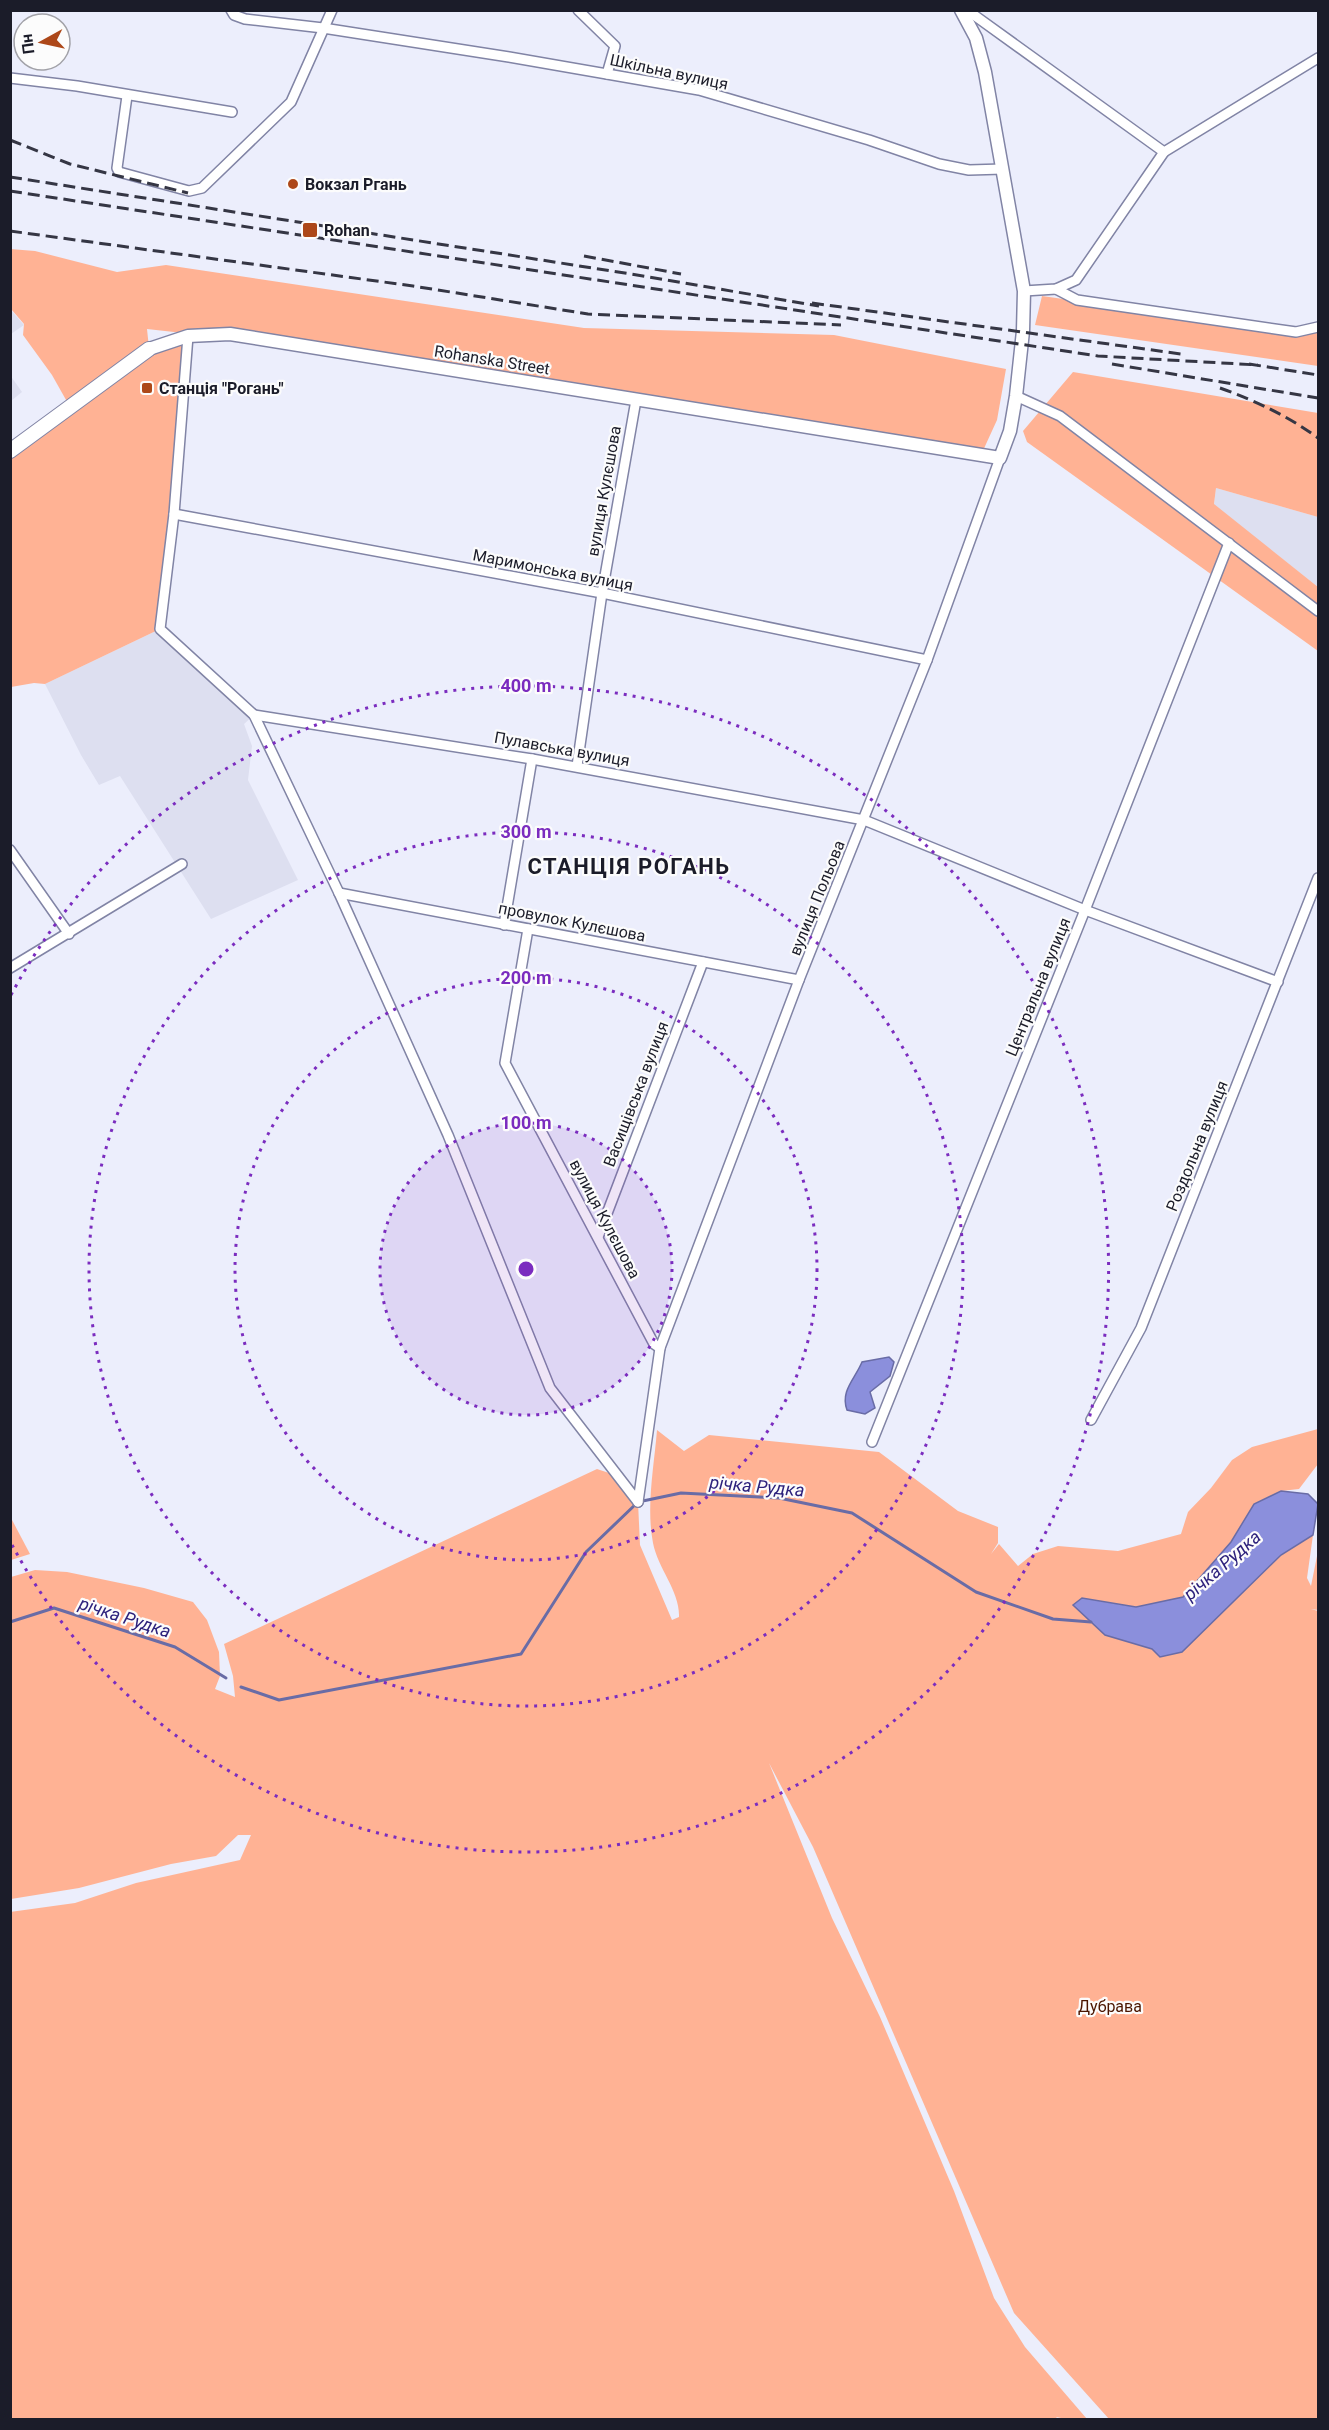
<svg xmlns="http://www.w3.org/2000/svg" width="1329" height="2430" font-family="Roboto,sans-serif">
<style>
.built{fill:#dddff0}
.green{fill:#ffb294}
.water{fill:#8b8fdc;stroke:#696ca6;stroke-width:1.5}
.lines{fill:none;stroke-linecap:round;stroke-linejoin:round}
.stream{stroke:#696ca6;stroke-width:3}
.minor-casing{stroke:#8184a5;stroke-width:12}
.tertiary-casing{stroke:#8184a5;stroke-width:15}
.secondary-casing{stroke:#8184a5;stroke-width:16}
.minor{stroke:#fff;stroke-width:9}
.tertiary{stroke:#fff;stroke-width:12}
.secondary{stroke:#fff;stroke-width:14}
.rail{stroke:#353644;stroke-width:3;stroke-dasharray:12 6;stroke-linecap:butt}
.ring{fill:none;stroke:#7b2cbf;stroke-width:3;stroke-dasharray:3 6}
.poi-dot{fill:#ad4819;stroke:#fcfcfc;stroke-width:2}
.labels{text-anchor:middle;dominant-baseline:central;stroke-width:4.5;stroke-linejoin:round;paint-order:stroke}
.street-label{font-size:16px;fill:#1b1c29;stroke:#fcfcfc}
.poi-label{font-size:16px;font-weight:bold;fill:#1b1c29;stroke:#fcfcfc;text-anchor:start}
.park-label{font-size:16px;fill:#4b1600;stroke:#fcfcfc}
.water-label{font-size:18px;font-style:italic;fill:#2d227c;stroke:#fcfcfc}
.district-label{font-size:22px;font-weight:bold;letter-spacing:1.5px;fill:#1b1c29;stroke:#fcfcfc}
.centre{fill:#7b2cbf;stroke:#fcfcfc;stroke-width:3}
.ring-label{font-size:18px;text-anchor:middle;font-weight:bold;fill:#7b2cbf;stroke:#fcfcfc;stroke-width:4.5;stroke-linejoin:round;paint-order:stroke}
</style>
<rect width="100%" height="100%" fill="#eceefc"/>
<g class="built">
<polygon points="10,309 24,325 11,334 10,334"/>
<polygon points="10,375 22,392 11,401 10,401"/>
<polygon points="1216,488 1318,517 1318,587 1214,505"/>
<polygon points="160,629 254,715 244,724 252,746 248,780 298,880 211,919 120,776 99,785 81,755 45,684"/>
</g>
<g class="green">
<polygon points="10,249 35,251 117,272 166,265 584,328 834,335 1006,369 997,420 981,455 230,334 174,332 147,329 149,348 188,336 160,629 45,684 34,683 11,687 11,451 70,407 52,375 23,335 24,324 11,309"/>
<polygon points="1042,296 1296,332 1318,327 1318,366 1035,325"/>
<polygon points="1073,372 1318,413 1318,517 1216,488 1214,504 1318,587 1318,651 1027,442 1023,431"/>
<path d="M 1318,1429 L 1318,1464 L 1299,1489 L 1281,1491 L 1254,1504 L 1231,1542 L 1183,1597 L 1136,1607 L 1082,1598 L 1105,1635 L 1152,1649 L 1182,1652 L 1281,1555 L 1313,1535 L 1307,1578 L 1311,1586 L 1317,1556 L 1318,1530 L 1318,1610 L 1311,1609 L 1318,1611 L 1318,2419 L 1109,2419 L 1014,2313 L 813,1847 L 769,1763 L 832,1918 L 880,2017 L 954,2191 L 994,2298 L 1025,2347 L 1087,2419 L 1066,2419 L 1056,2417 L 1058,2419 L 11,2419 L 10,1912 L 75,1903 L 136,1883 L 240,1860 L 251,1835 L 238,1835 L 216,1856 L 171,1864 L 79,1888 L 11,1899 L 11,1577 L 35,1570 L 67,1572 L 144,1588 L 193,1602 L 207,1620 L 219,1652 L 220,1676 L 215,1689 L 235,1697 L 233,1676 L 224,1644 L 597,1469 L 618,1476 L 638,1502 L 640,1545 L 672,1620 L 679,1617 C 680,1591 658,1569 653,1543 C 646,1507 654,1467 657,1430 L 684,1451 L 709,1435 L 879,1452 L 958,1511 L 998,1527 L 998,1543 L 991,1554 L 999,1544 L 1018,1566 L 1033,1554 L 1058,1546 L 1118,1551 L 1181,1534 L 1188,1512 L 1211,1488 L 1232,1460 L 1252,1447 Z"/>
<polygon points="11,1518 30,1554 11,1560 10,1560"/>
</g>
<g class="water">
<path d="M 889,1357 L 894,1362 L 890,1376 L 870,1392 L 875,1408 L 865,1414 L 847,1410 C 840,1391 855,1379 862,1362 Z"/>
<polygon points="1281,1491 1308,1494 1318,1504 1313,1535 1281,1555 1182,1652 1160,1657 1152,1649 1105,1635 1073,1605 1082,1598 1136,1607 1183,1597 1231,1542 1254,1504"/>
</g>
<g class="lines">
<g class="stream">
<polyline points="10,1622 54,1608 175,1647 226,1678"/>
<polyline points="241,1687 279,1700 521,1654 586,1552 638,1502 681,1493 779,1498 852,1513 976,1592 1053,1619 1091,1622"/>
</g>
<g class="minor-casing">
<g id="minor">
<polyline points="231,10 234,15 245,19 323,28 509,57 699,90 869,140 939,164 969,170 1003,169"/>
<polyline points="578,10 615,46 607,74"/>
<polyline points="967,10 1164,152 1318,58"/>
<polyline points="10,78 77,86 232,112"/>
<polyline points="127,96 117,168 119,172 189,191 202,188 291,102 332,10"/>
<polyline points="1056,289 1077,300 1296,332 1318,327"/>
<polyline points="1024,291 1056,289 1076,280 1164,152"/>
<polyline points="188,336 174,514 160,629 254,715 339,893 448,1135 550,1388 638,1502"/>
<polyline points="1016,396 1060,416 1318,611"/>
<polyline points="174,514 602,593 927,660"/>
<polyline points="254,715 532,759 864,820 1085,910 1278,982"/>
<polyline points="577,766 602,593 636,400"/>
<polyline points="10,850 69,934"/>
<polyline points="339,893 799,980"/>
<polyline points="504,925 532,759"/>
<polyline points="528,929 505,1063 654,1344 660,1348"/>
<polyline points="10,968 182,864"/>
<polyline points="598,1237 703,962"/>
<polyline points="1091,1420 1141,1328 1318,878"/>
<polyline points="872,1442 1085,910 1229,543"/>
<polyline points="638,1502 660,1348 799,980 927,660 1000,458"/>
</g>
</g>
<g class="tertiary-casing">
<polyline id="tertiary" points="149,349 188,336 230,334 1000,458 1010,431 1016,396 1023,331 1024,291 985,72 976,38 961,10"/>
</g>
<g class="secondary-casing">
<polyline id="secondary" points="10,451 149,349"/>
</g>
<use href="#minor" class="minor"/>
<use href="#tertiary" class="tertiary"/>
<use href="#secondary" class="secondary"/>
<g class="rail">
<polyline points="10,140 70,164 188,193"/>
<polyline points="10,177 631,274 819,306"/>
<polyline points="10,191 1098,356 1258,365"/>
<polyline points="10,231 413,286 588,314 841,325"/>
<polyline points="584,256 681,274"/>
<polyline points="812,303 1181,354"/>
<polyline points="1112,364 1318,398"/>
<polyline points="1249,364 1318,375"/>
<path d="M 1220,388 C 1256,401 1288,416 1318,438"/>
</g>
</g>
<circle cx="526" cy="1269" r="146" fill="#7b2cbf" fill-opacity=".12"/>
<g class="ring">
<circle cx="526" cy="1269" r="146"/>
<circle cx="526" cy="1269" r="291"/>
<circle cx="526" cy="1269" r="437"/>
<path d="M11 995A583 583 0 1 1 11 1543"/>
</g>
<g class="poi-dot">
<circle cx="293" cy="184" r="6"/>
<rect x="302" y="222" width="16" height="16" rx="3"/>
<rect x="141" y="382" width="12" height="12" rx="3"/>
</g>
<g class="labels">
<g class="street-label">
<text transform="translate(669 72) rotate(12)">Шкільна вулиця</text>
<text transform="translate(492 360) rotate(9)">Rohanska Street</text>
<text transform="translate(604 491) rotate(-80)">вулиця Кулєшова</text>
<text transform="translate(553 570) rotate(11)">Маримонська вулиця</text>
<text transform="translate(562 749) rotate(10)">Пулавська вулиця</text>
<text transform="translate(817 898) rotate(-68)">вулиця Польова</text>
<text transform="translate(572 922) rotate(11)">провулок Кулєшова</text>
<text transform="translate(1038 987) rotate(-68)">Центральна вулиця</text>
<text transform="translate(636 1094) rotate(-69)">Васищівська вулиця</text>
<text transform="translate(1197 1146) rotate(-68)">Роздольна вулиця</text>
<text transform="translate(605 1219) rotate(62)">вулиця Кулєшова</text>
</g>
<g class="poi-label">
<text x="305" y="184">Вокзал Ргань</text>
<text x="324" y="230">Rohan</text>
<text x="159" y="388">Станція "Рогань"</text>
</g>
<g class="park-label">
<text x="1110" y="2006">Дубрава</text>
</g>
<g class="water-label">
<text transform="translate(757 1486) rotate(5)">річка Рудка</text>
<text transform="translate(1222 1565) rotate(-41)">річка Рудка</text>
<text transform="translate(125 1617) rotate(18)">річка Рудка</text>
</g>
<g class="district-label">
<text x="629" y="866">СТАНЦІЯ РОГАНЬ</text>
</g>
</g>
<circle cx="526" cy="1269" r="9" class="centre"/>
<g class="ring-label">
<text x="526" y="692">400 m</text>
<text x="526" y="838">300 m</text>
<text x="526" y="984">200 m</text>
<text x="526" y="1129">100 m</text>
</g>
<rect width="1329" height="2430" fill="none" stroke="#1b1c29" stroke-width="24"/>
<g transform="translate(42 42) rotate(262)"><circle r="28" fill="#fcfcfc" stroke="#a2a2a8" stroke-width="1.5"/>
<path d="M0-4.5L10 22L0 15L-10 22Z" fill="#ad4819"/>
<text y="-9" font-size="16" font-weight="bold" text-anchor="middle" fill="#1b1c29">Пн</text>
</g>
</svg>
